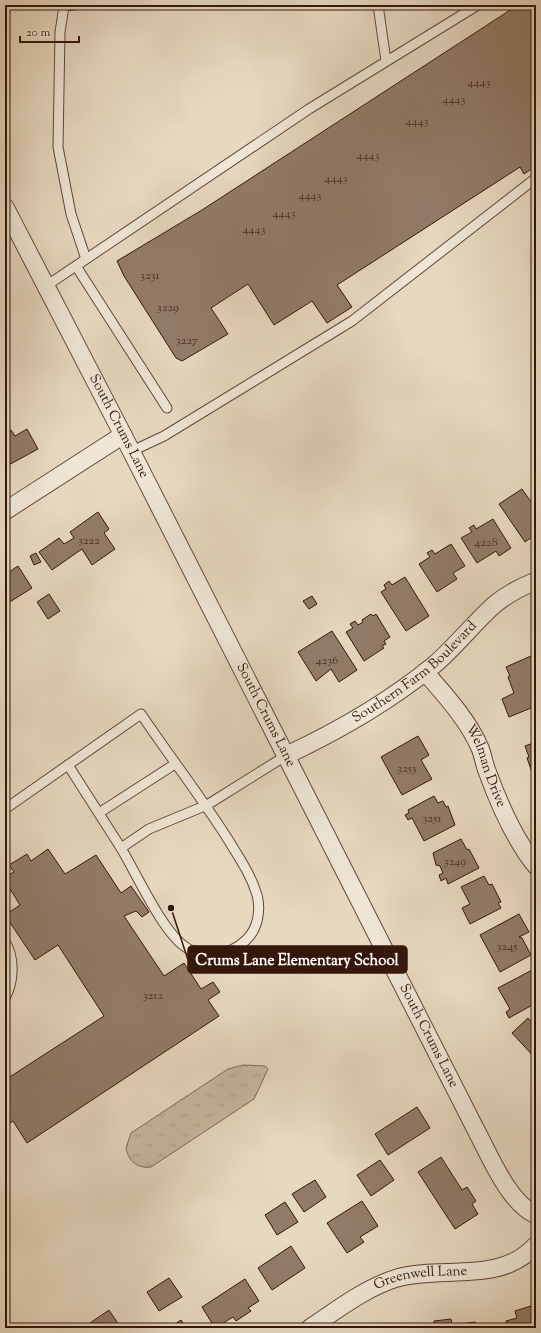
<svg xmlns="http://www.w3.org/2000/svg" width="541" height="1333" font-family="'Sorts Mill Goudy',serif">
<style>
.grass{fill:url(#grass-tufts);stroke:#7f6756}
.building{fill:#927b69;stroke:#35170b}
.lines{fill:none;stroke-linecap:round;stroke-linejoin:round}
.service-casing{stroke:#624738;stroke-width:11}
.minor-casing{stroke:#624738;stroke-width:19}
.service{stroke:#efe6d6;stroke-width:9}
.minor{stroke:#efe6d6;stroke-width:17}
.labels{text-anchor:middle;dominant-baseline:central;stroke-width:3;stroke-linejoin:round;paint-order:stroke}
.number-label{font-size:12px;fill:#4c3022}
.street-label{font-size:14px;fill:#35170b;stroke:#efe6d6}
.leader{fill:none;stroke:#35170b;stroke-width:1.5}
.callout-dot{fill:#35170b;stroke:#efe6d6;stroke-width:1.5}
.callout{fill:#35170b;stroke:#35170b;stroke-width:1.5}
.callout-label{font-size:15px;text-anchor:middle;font-weight:bold;fill:#fff}
</style>
<defs>
<pattern id="grass-tufts" width="24" height="20" patternUnits="userSpaceOnUse"><rect width="24" height="20" fill="#c9b7a1"/><path d="M3 7l-1-3M5 7V3M7 7l1-3M15 17l-1-3M17 17v-4M19 17l1-3" fill="none" stroke="#ad9d89"/></pattern>
</defs>
<rect width="100%" height="100%" fill="#e7d8c0"/>
<filter id="stains"><feTurbulence type="fractalNoise" baseFrequency=".005" numOctaves="4"/><feColorMatrix values="0 0 0 0 .2 0 0 0 0 .09 0 0 0 0 .02 0 0 0 .5 -.17"/></filter>
<radialGradient id="worn" r=".72"><stop offset=".6" stop-color="#630" stop-opacity="0"/><stop offset="1" stop-color="#630" stop-opacity=".3"/></radialGradient>
<path class="grass" d="M 243,1065 L 265,1066 L 268,1069 L 254,1099 L 151,1167 C 138,1169 128,1161 126,1148 L 131,1133 L 228,1069 Z"/>
<g class="building">
<polygon points="518,5 536,5 536,158 534,159 536,166 524,174 520,167 337,285 352,307 327,323 312,301 274,325 248,284 211,308 228,334 182,361 176,358 124,276 117,261 202,210"/>
<polygon points="27,429 38,449 5,467 5,434 11,430 15,436"/>
<polygon points="522,489 536,509 536,534 525,542 499,504"/>
<polygon points="98,512 109,529 104,533 115,549 92,565 82,549 52,570 39,552 59,538 64,544 74,538 70,532"/>
<polygon points="493,519 511,548 499,556 496,551 477,563 461,538 472,532 469,528 474,525 476,529"/>
<polygon points="451,544 465,566 453,573 457,579 437,592 419,564 430,557 427,553 432,550 435,554"/>
<polygon points="36,553 41,562 34,565 30,556"/>
<polygon points="18,566 32,588 5,605 5,568 6,567 9,572"/>
<polygon points="405,577 429,616 406,631 381,592 386,589 384,585 389,581 392,585"/>
<polygon points="49,594 60,611 48,619 37,602"/>
<polygon points="312,596 317,604 309,609 303,601"/>
<polygon points="371,614 373,616 376,614 390,637 384,641 386,644 382,646 384,648 364,661 346,632 353,628 350,624 355,621 358,625 363,622 362,620"/>
<polygon points="332,631 357,670 339,682 331,669 316,681 298,652"/>
<polygon points="531,656 536,668 536,706 509,717 502,699 514,693 508,677 510,676 506,667"/>
<polygon points="418,736 429,755 421,760 432,779 402,795 381,757"/>
<polygon points="536,742 536,777 535,774 533,775 527,758 529,757 525,746"/>
<polygon points="434,796 438,803 443,801 446,807 448,806 455,825 424,841 412,818 408,820 405,815 409,813 408,810"/>
<polygon points="461,839 467,850 469,849 479,868 448,884 446,878 441,881 439,875 443,873 440,866 436,865 433,853"/>
<polygon points="48,849 65,874 96,855 121,893 131,886 149,912 142,917 136,911 124,916 164,976 184,963 201,989 213,982 220,992 208,1000 219,1016 27,1143 13,1121 5,1126 5,1080 104,1016 58,945 35,960 5,915 20,905 5,881 5,877 14,872 9,865 27,854 31,861"/>
<polygon points="484,876 489,885 492,884 501,902 498,903 501,908 470,924 462,908 470,904 461,887"/>
<polygon points="519,914 529,932 519,937 522,938 531,955 500,972 480,935"/>
<polygon points="536,968 536,1003 509,1018 506,1012 510,1009 498,988"/>
<polygon points="528,1018 536,1027 536,1059 512,1033"/>
<polygon points="417,1107 430,1128 388,1155 375,1134"/>
<polygon points="441,1157 462,1190 467,1187 476,1201 472,1204 478,1214 455,1229 418,1172"/>
<polygon points="380,1160 394,1180 371,1196 357,1175"/>
<polygon points="315,1180 326,1197 304,1212 292,1194"/>
<polygon points="362,1201 378,1226 360,1237 364,1242 347,1253 327,1223"/>
<polygon points="285,1202 298,1222 277,1235 265,1215"/>
<polygon points="291,1246 305,1268 272,1290 258,1268"/>
<polygon points="169,1278 182,1297 159,1311 147,1292"/>
<polygon points="245,1279 259,1301 248,1308 251,1311 236,1321 233,1317 215,1328 202,1307"/>
<polygon points="531,1306 534,1312 536,1311 536,1328 508,1328 506,1321 517,1318 515,1311"/>
<polygon points="109,1310 121,1328 94,1328 90,1323"/>
<polygon points="451,1319 452,1325 475,1322 476,1328 433,1328 435,1328 434,1321"/>
<polygon points="181,1320 186,1328 169,1328"/>
</g>
<g class="lines">
<g class="service-casing">
<g id="service">
<polyline points="74,5 64,6 60,32 58,147 71,214 86,259"/>
<polyline points="378,5 386,61"/>
<polyline points="76,266 167,408"/>
<polyline points="46,286 309,109 478,5"/>
<polyline points="132,451 164,436 352,321 536,178"/>
<polyline points="68,765 121,848"/>
<path d="M 5,809 L 141,714 C 170,757 202,798 229,841 C 240,859 251,875 257,895 C 261,910 258,929 246,940 C 235,951 223,955 208,953 C 202,952 192,952 187,948 C 164,935 136,873 121,848 L 149,829 L 207,805 L 287,755"/>
<polyline points="99,813 175,764"/>
<path d="M 5,942 C 15,957 14,982 5,998"/>
</g>
</g>
<g class="minor-casing">
<g id="minor">
<path id="s1" d="M 5,207 L 123,435 L 476,1130 C 490,1156 508,1202 536,1215"/>
<polyline points="5,511 123,435"/>
<path id="s2" d="M 425,672 C 445,695 468,720 480,748 C 483,755 484,764 487,771 C 499,804 514,839 536,866"/>
<path id="s3" d="M 287,755 C 338,731 390,701 434,665 C 456,646 473,624 494,605 C 507,594 521,587 536,581"/>
<path id="s4" d="M 310,1328 C 337,1310 365,1288 397,1278 C 443,1265 500,1285 536,1245"/>
</g>
</g>
<use href="#service" class="service"/>
<use href="#minor" class="minor"/>
</g>
<g class="labels">
<g class="number-label">
<text x="479" y="83">4443</text>
<text x="454" y="100">4443</text>
<text x="417" y="122">4443</text>
<text x="368" y="156">4443</text>
<text x="336" y="179">4443</text>
<text x="310" y="196">4443</text>
<text x="284" y="214">4443</text>
<text x="254" y="230">4443</text>
<text x="150" y="276">3231</text>
<text x="168" y="308">3229</text>
<text x="187" y="341">3227</text>
<text x="89" y="541">3222</text>
<text x="486" y="543">4228</text>
<text x="327" y="661">4236</text>
<text x="407" y="769">3253</text>
<text x="432" y="819">3251</text>
<text x="455" y="862">3249</text>
<text x="507" y="947">3245</text>
<text x="153" y="996">3212</text>
</g>
<g class="street-label">
<text stroke="none"><textPath href="#s1" startOffset="247">South Crums Lane</textPath></text>
<text stroke="none"><textPath href="#s3" startOffset="153">Southern Farm Boulevard</textPath></text>
<text stroke="none"><textPath href="#s1" startOffset="571">South Crums Lane</textPath></text>
<text stroke="none"><textPath href="#s2" startOffset="113">Welman Drive</textPath></text>
<text stroke="none"><textPath href="#s1" startOffset="931">South Crums Lane</textPath></text>
<text stroke="none"><textPath href="#s4" startOffset="124">Greenwell Lane</textPath></text>
</g>
</g>
<path class="leader" d="M171 908L188 960"/>
<circle class="callout-dot" cx="171" cy="908" r="4"/>
<rect class="callout" x="188" y="946" width="219" height="27" rx="4"/>
<g class="callout-label">
<text x="297" y="965">Crums Lane Elementary School</text>
</g>
<rect width="541" height="1333" fill="none" stroke="#e7d8c0" stroke-width="20"/>
<rect x="6" y="6" width="529" height="1321" fill="none" stroke="#35170b" stroke-width="2"/>
<rect x="10" y="10" width="521" height="1313" fill="none" stroke="#35170b"/>
<path d="M20 36v6h59v-6" fill="none" stroke="#35170b" stroke-width="2"/>
<text x="26" y="36" font-size="12" fill="#35170b" stroke="#efe6d6" stroke-width="3" paint-order="stroke">20 m</text>
<rect width="100%" height="100%" filter="url(#stains)"/>
<rect width="100%" height="100%" fill="url(#worn)"/>
</svg>
